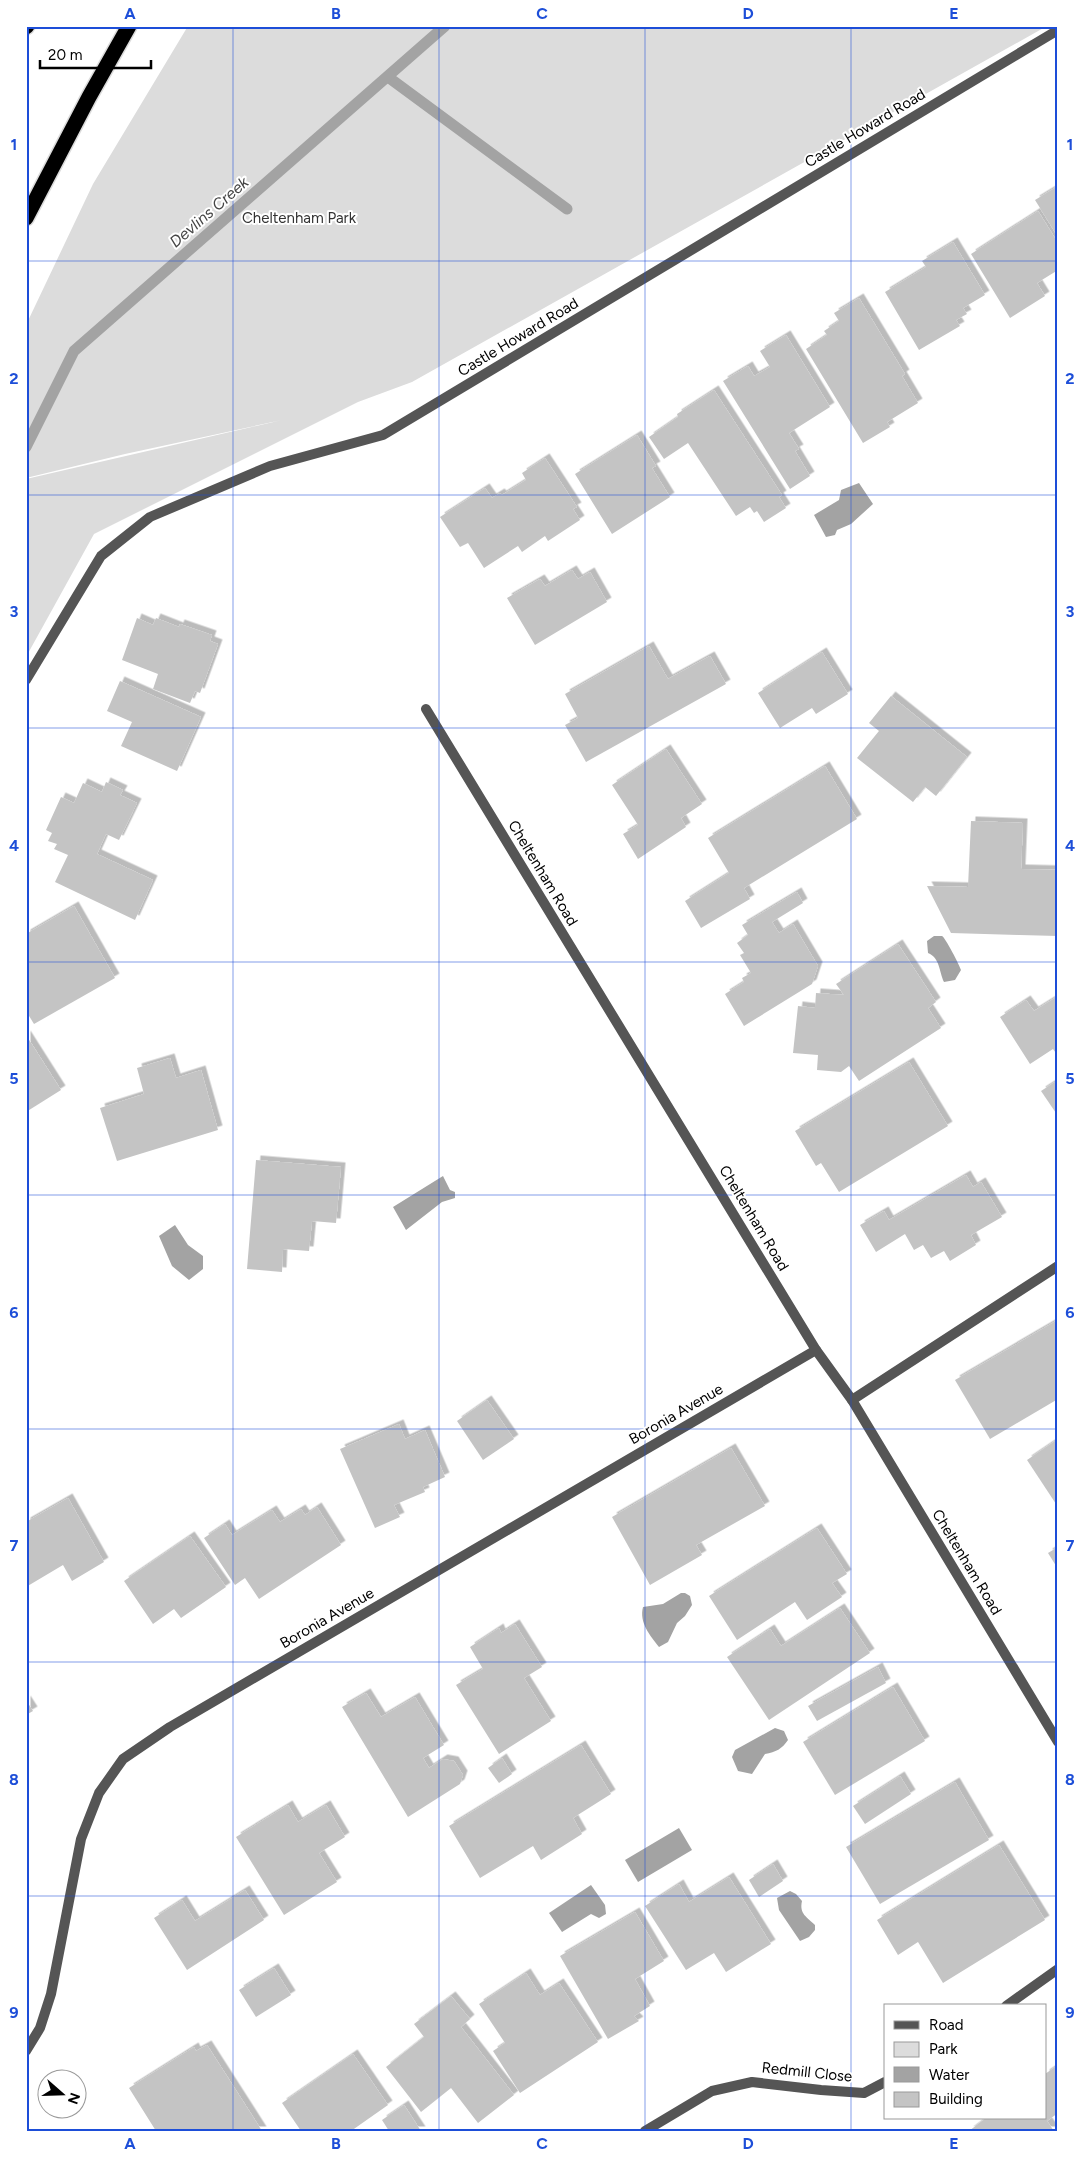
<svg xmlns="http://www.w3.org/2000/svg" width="1084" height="2157" font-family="Figtree,sans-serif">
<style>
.green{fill:#dcdcdc}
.water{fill:#a3a3a3}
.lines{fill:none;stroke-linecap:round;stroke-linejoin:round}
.stream{stroke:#a3a3a3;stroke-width:11}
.building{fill:#c4c4c4;filter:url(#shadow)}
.motorway-casing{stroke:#dbdbdb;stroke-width:18}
.minor{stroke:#555;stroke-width:10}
.motorway{stroke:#000;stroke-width:15}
.grid{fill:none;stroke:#1d4ed8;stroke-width:1;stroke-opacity:0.55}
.labels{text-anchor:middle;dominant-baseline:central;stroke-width:4;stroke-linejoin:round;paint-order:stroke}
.street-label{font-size:15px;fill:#000;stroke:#fff}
.park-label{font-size:15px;fill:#333;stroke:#fff}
.water-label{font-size:16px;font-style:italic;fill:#444;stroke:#fff}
.neatline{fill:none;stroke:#1d4ed8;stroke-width:2}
.grid-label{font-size:16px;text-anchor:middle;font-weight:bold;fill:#1d4ed8}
</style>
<defs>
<filter id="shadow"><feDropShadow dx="4.5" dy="-4.5" stdDeviation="0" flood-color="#0004"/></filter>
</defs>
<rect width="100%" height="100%" fill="#fff"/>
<polygon class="green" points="188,26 1047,26 412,382 358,402 94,534 26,657 26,479 282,420 125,454 26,478 26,325 93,184"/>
<g class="water">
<polygon points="859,483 873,504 851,524 837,530 835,535 826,537 814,515 839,500 841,490"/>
<path d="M 934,936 C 934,936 941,936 942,936 C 945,937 960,966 961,970 L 955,980 L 944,982 C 939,971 940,958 928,953 L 927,941 Z"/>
<polygon points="443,1176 450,1190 455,1192 455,1198 442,1202 406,1230 393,1207"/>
<polygon points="175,1225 188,1245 203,1256 203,1269 189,1280 172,1266 159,1236"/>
<path d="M 681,1593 L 685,1593 L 690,1596 L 692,1605 L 685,1616 L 677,1623 L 668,1642 L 659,1647 C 650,1635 639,1623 643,1607 L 663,1604 Z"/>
<path d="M 775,1728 L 784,1731 L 788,1740 C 782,1749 776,1752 765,1754 L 752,1774 L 738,1771 L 732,1757 L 735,1750 Z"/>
<polygon points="679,1828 692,1850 638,1882 625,1860"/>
<polygon points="591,1885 605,1905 606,1914 599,1918 591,1914 562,1932 549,1913"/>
<path d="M 790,1891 L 796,1894 L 802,1901 C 799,1914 807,1917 815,1925 L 815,1930 L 809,1937 L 800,1941 L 779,1910 L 777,1898 Z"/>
</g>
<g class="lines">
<g class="stream">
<polyline points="388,77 567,209"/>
<polyline points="26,447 74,351 445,26"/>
</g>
</g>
<g class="building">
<polygon points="1058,186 1058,237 1035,200"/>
<polygon points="1038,211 1058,243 1058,270 1037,283 1045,296 1010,318 971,254"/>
<polygon points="953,242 985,295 963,308 967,314 956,320 960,326 919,350 885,292 926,267 922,261"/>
<polygon points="859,298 905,374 902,376 918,403 887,422 890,427 863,443 806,349 827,335 824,331 839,321 834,313"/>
<polygon points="786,335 830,407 789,433 799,449 795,451 810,476 790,489 723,381 748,366 754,376 770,367 760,351"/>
<polygon points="714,390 782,495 779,497 786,508 764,522 757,511 754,513 750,507 736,516 688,443 664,459 649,437 678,417 677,414"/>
<polygon points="637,435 656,466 652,468 670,497 612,534 575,474"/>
<polygon points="545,458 577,507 573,509 580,520 548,541 545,536 522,552 518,546 484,568 468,543 460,547 440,517 485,488 492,498 500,493 502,495 526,480 522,473"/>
<polygon points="572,570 578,579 590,572 607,602 535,645 507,598 540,579 545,586"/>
<polygon points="137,618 153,625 156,618 179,627 180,624 212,635 210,641 218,644 200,693 195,691 190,703 153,689 158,674 122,660"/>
<polygon points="649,646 668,679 710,656 726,684 586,762 565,725 578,718 565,694"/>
<polygon points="822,652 848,694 816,714 812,708 780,728 758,693"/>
<polygon points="120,681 201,717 177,771 121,746 132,722 107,711"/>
<polygon points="891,696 967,757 936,796 925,787 913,802 857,758 879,731 869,723"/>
<polygon points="666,749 702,804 681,818 686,827 638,859 623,834 638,825 612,785"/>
<polygon points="825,766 857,819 744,888 750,899 701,928 685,901 729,873 708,838"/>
<polygon points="106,782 123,790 120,795 137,803 119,840 106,834 97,854 153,880 135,920 55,882 68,855 54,849 57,844 48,841 52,833 46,830 61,797 74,803 83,783 102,792"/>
<polygon points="971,821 1023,823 1021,869 1058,870 1058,936 951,933 927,886 968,887"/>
<polygon points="797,892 803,903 772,922 779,933 793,924 818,966 812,984 744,1026 725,994 744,982 742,978 751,973 740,955 744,953 737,943 748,935 742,925"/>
<polygon points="74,906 115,978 34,1024 26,1011 26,934"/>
<polygon points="898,944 936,1002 928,1008 941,1028 859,1081 849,1066 841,1072 817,1070 818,1055 793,1053 798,1006 815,1008 816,993 844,995 836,984"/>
<polygon points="1058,996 1058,1056 1053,1049 1030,1064 1000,1017 1026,1000 1034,1011"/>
<polygon points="26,1035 61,1090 26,1112"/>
<polygon points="170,1058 176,1078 201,1070 218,1130 117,1161 100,1108 144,1094 137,1068"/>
<polygon points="909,1062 948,1126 839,1192 821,1163 816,1166 795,1131"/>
<polygon points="1058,1080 1058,1116 1041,1091"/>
<polygon points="256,1160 341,1167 336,1223 312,1221 309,1251 283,1249 282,1272 247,1269"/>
<polygon points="966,1175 973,1187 981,1182 1002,1217 971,1235 976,1245 950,1261 944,1251 931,1258 923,1245 914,1250 905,1234 876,1252 860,1225 884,1211 889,1220"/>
<polygon points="1056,1321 1058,1324 1058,1399 990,1439 955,1380"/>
<polygon points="487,1400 514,1439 483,1460 457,1421"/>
<polygon points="399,1424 405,1439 425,1430 445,1477 423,1487 425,1492 394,1505 400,1517 375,1528 340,1449"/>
<polygon points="1058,1439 1058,1507 1027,1460"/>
<polygon points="731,1448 765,1506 696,1545 702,1555 650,1585 612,1517"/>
<polygon points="68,1498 104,1562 72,1581 63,1565 26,1587 26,1522"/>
<polygon points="317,1507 341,1545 259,1599 245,1578 235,1585 204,1538 225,1524 232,1535 272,1510 280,1522 301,1509 305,1515"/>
<polygon points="817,1528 847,1574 832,1583 842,1597 807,1620 795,1602 737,1640 709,1596"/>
<polygon points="190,1536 226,1587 181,1618 174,1609 153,1624 124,1581"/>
<polygon points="1058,1547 1058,1569 1048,1553"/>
<polygon points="840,1608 870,1653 769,1720 727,1657 770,1629 781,1646"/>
<polygon points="515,1624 542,1667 524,1678 551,1721 499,1754 456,1685 483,1669 470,1647 499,1628 501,1633"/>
<polygon points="878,1667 886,1683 817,1721 808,1706"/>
<polygon points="893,1687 925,1741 835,1795 803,1742"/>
<polygon points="366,1693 381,1717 415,1697 444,1745 423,1758 429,1768 443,1759 454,1761 463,1775 460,1784 408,1817 342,1707"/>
<polygon points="26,1700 33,1711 26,1715"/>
<polygon points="581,1745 611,1794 573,1818 582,1834 541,1860 533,1846 480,1878 449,1826"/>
<polygon points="502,1758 512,1774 499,1783 488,1768"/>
<polygon points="900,1776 911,1794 865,1824 853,1806"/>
<polygon points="955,1782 989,1840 880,1904 846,1847"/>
<polygon points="288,1805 298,1822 326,1805 345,1837 319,1853 337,1882 284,1915 236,1837"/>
<polygon points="999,1845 1045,1920 943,1983 918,1942 898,1955 877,1920"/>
<polygon points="773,1864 783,1881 759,1897 749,1880"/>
<polygon points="729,1877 771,1944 726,1972 714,1953 686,1970 645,1906 679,1884 689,1902"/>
<polygon points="245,1890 264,1920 187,1970 154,1918 182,1900 195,1921"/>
<polygon points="635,1912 664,1961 635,1979 650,2006 634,2016 639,2021 608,2039 560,1956"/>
<polygon points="274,1968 291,1995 256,2017 239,1990"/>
<polygon points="526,1973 540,1995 559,1983 598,2042 520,2093 493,2051 505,2043 479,2004"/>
<polygon points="451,1996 470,2019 461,2027 514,2095 478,2123 451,2088 421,2112 386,2067 424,2037 414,2024"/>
<polygon points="207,2045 262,2131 156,2131 129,2088 194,2047 196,2051"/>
<polygon points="353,2054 388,2105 351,2131 301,2131 282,2103"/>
<polygon points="1058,2065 1058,2113 1047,2121 1054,2131 969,2131 986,2118 1045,2118 1045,2074"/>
<polygon points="404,2105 421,2131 389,2131 382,2120"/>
</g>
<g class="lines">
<g class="motorway-casing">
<g id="motorway">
<polyline points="26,27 27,26"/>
<polyline points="26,218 89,97 129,26"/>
</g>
</g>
<g class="minor">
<polyline points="26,680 101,556 150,517 270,466 383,435 1058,30"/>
<polyline points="426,709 816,1350 852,1400 1058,1742"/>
<polyline points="852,1400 1058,1266"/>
<polyline points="1006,2006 1058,1969"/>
<polyline points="26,2051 40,2028 51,1994 81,1839 99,1793 123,1759 170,1727 816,1350"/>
<polyline points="645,2131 712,2091 752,2082 821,2090 864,2093 885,2082"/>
</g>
<use href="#motorway" class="motorway"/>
</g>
<path class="grid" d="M 233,26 L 233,2131M 439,26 L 439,2131M 645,26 L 645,2131M 851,26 L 851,2131M 26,261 L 1058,261M 26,495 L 1058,495M 26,728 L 1058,728M 26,962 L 1058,962M 26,1195 L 1058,1195M 26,1429 L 1058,1429M 26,1662 L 1058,1662M 26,1896 L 1058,1896"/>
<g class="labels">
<g class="street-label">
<text transform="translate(865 128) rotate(-31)">Castle Howard Road</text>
<text transform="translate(518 337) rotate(-31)">Castle Howard Road</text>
<text transform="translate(543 873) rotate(59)">Cheltenham Road</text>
<text transform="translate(754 1218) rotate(59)">Cheltenham Road</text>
<text transform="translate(676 1414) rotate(-30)">Boronia Avenue</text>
<text transform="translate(967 1562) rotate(59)">Cheltenham Road</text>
<text transform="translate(327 1618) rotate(-30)">Boronia Avenue</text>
<text transform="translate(807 2072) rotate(6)">Redmill Close</text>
</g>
<g class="park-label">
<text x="299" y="218">Cheltenham Park</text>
</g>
<g class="water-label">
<text transform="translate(209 212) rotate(-41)">Devlins Creek</text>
</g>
</g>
<rect width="1084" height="2157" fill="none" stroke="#ffffff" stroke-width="55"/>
<rect x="884" y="2004" width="162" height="115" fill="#ffffff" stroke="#999999"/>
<rect x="894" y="2021" width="25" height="8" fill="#555555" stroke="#999999"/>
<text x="929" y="2030" font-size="15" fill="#000000">Road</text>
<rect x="894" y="2042" width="25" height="15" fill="#dcdcdc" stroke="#999999"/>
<text x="929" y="2054" font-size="15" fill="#000000">Park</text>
<rect x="894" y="2067" width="25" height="15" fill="#a3a3a3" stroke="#999999"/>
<text x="929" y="2080" font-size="15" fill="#000000">Water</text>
<rect x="894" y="2092" width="25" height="15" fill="#c4c4c4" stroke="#999999"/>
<text x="929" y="2104" font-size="15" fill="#000000">Building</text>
<g transform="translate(62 2094) rotate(110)"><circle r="24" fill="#ffffff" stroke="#999999"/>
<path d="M0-4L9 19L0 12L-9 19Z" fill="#000000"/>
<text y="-8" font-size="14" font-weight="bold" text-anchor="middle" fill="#000000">N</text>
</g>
<path d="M40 60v8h111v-8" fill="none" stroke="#000000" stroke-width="2.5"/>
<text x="48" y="60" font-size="15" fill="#000000" stroke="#ffffff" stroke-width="4" paint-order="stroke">20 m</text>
<rect x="28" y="28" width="1028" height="2102" class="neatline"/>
<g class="grid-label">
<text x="130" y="19">A</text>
<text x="336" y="19">B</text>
<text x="542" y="19">C</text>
<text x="748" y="19">D</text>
<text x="954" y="19">E</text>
<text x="14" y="150">1</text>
<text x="1070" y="150">1</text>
<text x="14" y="384">2</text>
<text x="1070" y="384">2</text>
<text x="14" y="617">3</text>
<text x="1070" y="617">3</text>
<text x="14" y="851">4</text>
<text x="1070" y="851">4</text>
<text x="14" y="1084">5</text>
<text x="1070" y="1084">5</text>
<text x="14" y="1318">6</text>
<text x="1070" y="1318">6</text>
<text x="14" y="1551">7</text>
<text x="1070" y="1551">7</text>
<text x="14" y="1785">8</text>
<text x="1070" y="1785">8</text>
<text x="14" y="2018">9</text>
<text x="1070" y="2018">9</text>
<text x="130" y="2149">A</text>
<text x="336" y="2149">B</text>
<text x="542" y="2149">C</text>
<text x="748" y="2149">D</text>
<text x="954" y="2149">E</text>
</g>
</svg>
